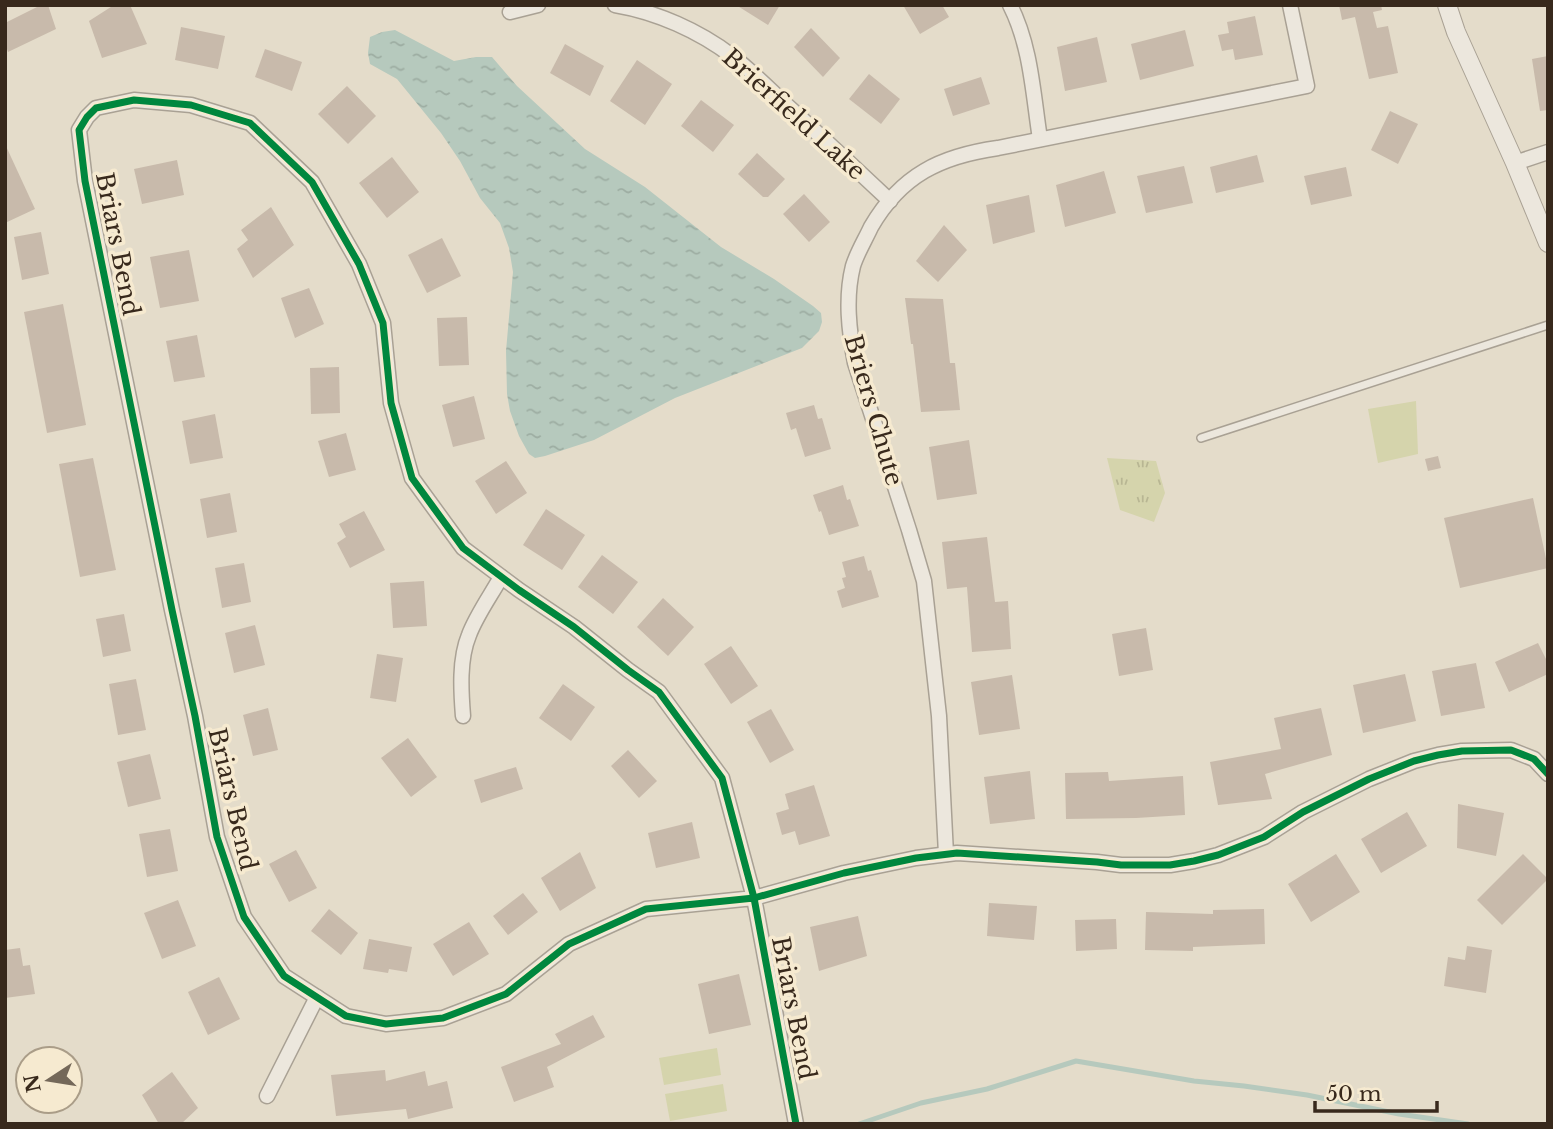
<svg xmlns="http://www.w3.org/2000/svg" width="1553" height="1129" font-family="'Libre Baskerville',serif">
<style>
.grass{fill:url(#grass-tufts)}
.park{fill:#d5d4ac}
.water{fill:url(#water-ripples)}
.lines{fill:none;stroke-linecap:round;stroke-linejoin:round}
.stream{stroke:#b6c9bd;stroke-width:5}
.building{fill:#c8baab}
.service-casing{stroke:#a9a194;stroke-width:10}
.minor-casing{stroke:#a9a194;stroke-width:17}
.tertiary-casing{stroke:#a9a194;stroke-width:20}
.service{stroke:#ece7dd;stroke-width:7}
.minor{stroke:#ece7dd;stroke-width:14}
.tertiary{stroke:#ece7dd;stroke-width:18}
.cycleway-casing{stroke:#f6ead0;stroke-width:11}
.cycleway{stroke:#00873e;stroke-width:7}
.labels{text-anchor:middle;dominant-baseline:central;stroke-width:7;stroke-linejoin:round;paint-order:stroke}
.street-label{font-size:24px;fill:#38291c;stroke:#f6ead0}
</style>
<defs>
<pattern id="grass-tufts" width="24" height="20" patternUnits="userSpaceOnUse" patternTransform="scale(1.75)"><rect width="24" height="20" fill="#d5d4ac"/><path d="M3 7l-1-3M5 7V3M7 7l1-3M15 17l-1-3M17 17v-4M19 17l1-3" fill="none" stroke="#b8b693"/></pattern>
<pattern id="water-ripples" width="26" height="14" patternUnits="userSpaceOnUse" patternTransform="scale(1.75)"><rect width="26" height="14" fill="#b6c9bd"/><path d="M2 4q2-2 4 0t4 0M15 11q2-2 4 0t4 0" fill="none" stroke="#9dada2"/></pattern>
</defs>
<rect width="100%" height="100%" fill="#e4dcca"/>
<polygon class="grass" points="1107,458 1156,461 1165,493 1154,522 1120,510"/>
<g class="park">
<polygon points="1416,401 1418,454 1378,463 1368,409"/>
<polygon points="717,1048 721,1075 664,1085 659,1058"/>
<polygon points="723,1084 727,1111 670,1121 665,1094"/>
</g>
<polygon class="water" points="395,30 454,61 476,57 492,57 517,86 585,149 645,187 721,247 774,279 813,306 821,313 822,322 819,331 802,348 675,398 594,440 545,456 535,458 529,454 519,436 510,411 507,394 506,351 513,272 509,248 500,223 480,198 460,161 441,133 397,79 370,64 368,53 370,37 382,32"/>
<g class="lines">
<polyline class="stream" points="859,1124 921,1103 987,1089 1076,1061 1194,1081 1244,1086 1307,1095 1399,1114 1468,1124"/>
</g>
<g class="building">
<polygon points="41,5 48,5 56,29 8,52 5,43 5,23"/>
<polygon points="114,5 130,5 147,44 102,58 89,21"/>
<polygon points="736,5 780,5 768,25"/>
<polygon points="903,5 942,5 949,17 920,34"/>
<polygon points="1339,5 1381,5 1382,10 1373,12 1377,28 1388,26 1398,73 1369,79 1355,17 1342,20"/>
<polygon points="1255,16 1263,55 1235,60 1233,49 1222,51 1218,35 1229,33 1227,22"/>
<polygon points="181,27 225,36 218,69 175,60"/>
<polygon points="811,28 840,58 823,77 794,47"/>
<polygon points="1185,30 1194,66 1140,80 1131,44"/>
<polygon points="1097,37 1107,82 1065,91 1057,47"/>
<polygon points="565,44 604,66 590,96 550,73"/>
<polygon points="265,49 302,62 292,91 255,77"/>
<polygon points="1548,56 1548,110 1540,111 1532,59"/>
<polygon points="637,60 672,84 645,125 610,101"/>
<polygon points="869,74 900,99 881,124 849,99"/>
<polygon points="981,77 990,104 953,116 944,89"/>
<polygon points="347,86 376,116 348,144 318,114"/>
<polygon points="701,100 734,125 713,152 681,126"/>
<polygon points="1390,111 1418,124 1398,164 1371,150"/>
<polygon points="5,144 35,209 5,223"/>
<polygon points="757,153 785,179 768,197 763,197 738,174"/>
<polygon points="1257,155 1264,182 1216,193 1210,167"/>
<polygon points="392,157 419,192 387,218 359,183"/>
<polygon points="177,160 184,195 142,204 134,169"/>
<polygon points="1184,166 1193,203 1146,213 1137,176"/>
<polygon points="1346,167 1352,196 1311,205 1304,176"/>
<polygon points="1104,171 1116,213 1065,227 1056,185"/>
<polygon points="804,194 830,222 809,242 783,214"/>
<polygon points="1029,195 1035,232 993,244 986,205"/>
<polygon points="271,207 294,245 253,278 237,249 248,240 241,230"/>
<polygon points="944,225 967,250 938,282 916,261"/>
<polygon points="41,232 49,274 22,280 14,237"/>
<polygon points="442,238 461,276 427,293 408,255"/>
<polygon points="189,250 199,301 160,308 150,257"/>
<polygon points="309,288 324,324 295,338 281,298"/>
<polygon points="905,298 943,299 950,363 955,363 960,410 921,412 913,344 911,344"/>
<polygon points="63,304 86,425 47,433 24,312"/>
<polygon points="467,317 469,365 439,366 437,318"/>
<polygon points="197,335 205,377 174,382 166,341"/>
<polygon points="339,367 340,413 311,414 310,368"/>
<polygon points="474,396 485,439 453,447 442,405"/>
<polygon points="814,405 818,419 822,418 831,449 805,457 796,428 791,430 786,413"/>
<polygon points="215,414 223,458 190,464 182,421"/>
<polygon points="346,433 356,470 329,477 318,441"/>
<polygon points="969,440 977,494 937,500 929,447"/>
<polygon points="1438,456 1441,468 1428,471 1425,459"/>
<polygon points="93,458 116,570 80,577 59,464"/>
<polygon points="506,461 527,493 496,514 475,481"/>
<polygon points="843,485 847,500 850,499 859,526 829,535 821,511 819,512 813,495"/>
<polygon points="230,493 237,532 207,538 200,499"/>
<polygon points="1533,498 1548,568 1460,588 1444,518"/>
<polygon points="546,509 585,535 562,570 523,545"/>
<polygon points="364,511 385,550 350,568 337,543 346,537 339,524"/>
<polygon points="987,537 995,602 1008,601 1011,649 972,652 967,587 947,589 942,542"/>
<polygon points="602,555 638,582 613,614 578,587"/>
<polygon points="864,556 868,571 871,570 879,597 842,608 837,591 845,588 842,578 846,577 842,562"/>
<polygon points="244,563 251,602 222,608 215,568"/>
<polygon points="424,581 427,626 393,628 390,583"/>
<polygon points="663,598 694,627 668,656 637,627"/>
<polygon points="124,614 131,651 103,657 96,619"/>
<polygon points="255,625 265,665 234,673 225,633"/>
<polygon points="1146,628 1153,670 1119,676 1112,634"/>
<polygon points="1538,643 1548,663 1548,674 1509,692 1495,662"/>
<polygon points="731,646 758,686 731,704 704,664"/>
<polygon points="377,654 403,658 396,702 370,698"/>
<polygon points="1476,663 1485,708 1441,716 1432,671"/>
<polygon points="1405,674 1416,721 1363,733 1353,685"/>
<polygon points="1012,675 1020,729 979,735 971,682"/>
<polygon points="136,679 146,730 118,735 109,684"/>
<polygon points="563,684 595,707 571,741 539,718"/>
<polygon points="268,708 278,750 253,756 243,715"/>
<polygon points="1321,708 1332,755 1265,774 1272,799 1218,805 1210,762 1281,749 1274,718"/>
<polygon points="771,709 794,750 770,763 747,722"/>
<polygon points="408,738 437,777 411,797 381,758"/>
<polygon points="628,750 657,781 639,798 611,766"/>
<polygon points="150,754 161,799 128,807 117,762"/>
<polygon points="516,767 523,789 481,803 474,780"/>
<polygon points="1030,771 1035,819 990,824 984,777"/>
<polygon points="1108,772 1109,781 1183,776 1185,815 1136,818 1066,819 1065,773"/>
<polygon points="814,785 830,836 799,845 795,831 782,835 776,813 789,809 785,794"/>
<polygon points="1458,804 1504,813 1496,856 1457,848"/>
<polygon points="1407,812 1427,846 1381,873 1361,839"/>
<polygon points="692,822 700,858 656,868 648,833"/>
<polygon points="170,829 178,871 147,877 139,834"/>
<polygon points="296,850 317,888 289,902 269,864"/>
<polygon points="580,852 596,888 560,911 541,878"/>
<polygon points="1336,854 1360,892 1311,922 1288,884"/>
<polygon points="1523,854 1548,879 1502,925 1477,900"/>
<polygon points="523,893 538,912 508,935 493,916"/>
<polygon points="178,900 196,946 162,959 144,913"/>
<polygon points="989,903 1037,906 1034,940 987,936"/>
<polygon points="329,909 358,933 341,955 311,931"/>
<polygon points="1264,909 1265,944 1193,947 1193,951 1145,950 1146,912 1213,914 1213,910"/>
<polygon points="858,916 867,956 819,971 810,927"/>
<polygon points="1116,919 1117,949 1076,951 1075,920"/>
<polygon points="469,922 489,954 453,976 433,944"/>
<polygon points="369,939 412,947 407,972 389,969 388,973 363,969"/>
<polygon points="1467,946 1492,950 1486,993 1444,986 1448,957 1465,960"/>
<polygon points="20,948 23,966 30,965 35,994 5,998 5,950"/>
<polygon points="739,974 751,1025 709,1034 698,984"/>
<polygon points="219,977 240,1019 208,1035 188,992"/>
<polygon points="593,1015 605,1037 547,1067 554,1087 514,1102 501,1067 561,1044 555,1034"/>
<polygon points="385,1070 386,1081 425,1071 428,1086 447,1081 453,1108 408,1119 406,1109 336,1116 331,1075"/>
<polygon points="172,1072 198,1108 181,1124 159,1124 142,1095"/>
</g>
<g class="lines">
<g class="service-casing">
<polyline id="service" points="1201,438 1548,325"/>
</g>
<g class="minor-casing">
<g id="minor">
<path d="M 615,5 C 657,12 699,31 732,56 C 753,72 772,92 792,110 C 825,140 857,170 890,201"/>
<path d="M 1010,5 C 1031,46 1033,94 1040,139"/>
<polyline points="510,12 538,5"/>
<polyline points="1515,163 1548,152"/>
<path d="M 463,716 C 461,691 459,659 469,635 C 476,616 491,595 501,577"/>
<path d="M 946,854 L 939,716 L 924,581 L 909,530 L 855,363 C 849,331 845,298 853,266 C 857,253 865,240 871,227 C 901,175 941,156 998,148 L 1307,86 L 1290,5"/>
<polyline points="267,1096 317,997"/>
<polyline points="796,1124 754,898 722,778 659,692 628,670 574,627 519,590 463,548 412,478 391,403 383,323 359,264 312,182 250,123 191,105 134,100 96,108 87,117 79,130 85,181 172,610 195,716 217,837 244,917 284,976 346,1016 386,1024 443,1018 506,994 569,944 646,909 754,898 844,873 916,858 957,853 1097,862 1121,865 1170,865 1194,861 1218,855 1264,837 1303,812 1369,779 1414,761 1438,755 1462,751 1511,750 1534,759 1548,774"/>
</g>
</g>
<g class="tertiary-casing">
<polyline id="tertiary" points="1447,5 1456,32 1515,163 1548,243"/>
</g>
<use href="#service" class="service"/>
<use href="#minor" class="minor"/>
<use href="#tertiary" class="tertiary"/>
<g class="cycleway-casing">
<polyline id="cycleway" points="796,1124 754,898 722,778 659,692 628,670 574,627 519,590 463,548 412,478 391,403 383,323 359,264 312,182 250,123 191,105 134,100 96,108 87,117 79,130 85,181 172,610 195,716 217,837 244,917 284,976 346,1016 386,1024 443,1018 506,994 569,944 646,909 754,898 844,873 916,858 957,853 1097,862 1121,865 1170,865 1194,861 1218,855 1264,837 1303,812 1369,779 1414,761 1438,755 1462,751 1511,750 1534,759 1548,774"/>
</g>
<use href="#cycleway" class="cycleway"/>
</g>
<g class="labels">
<g class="street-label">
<text transform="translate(794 114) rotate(42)">Brierfield Lake</text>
<text transform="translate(118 244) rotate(79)">Briars Bend</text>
<text transform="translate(874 410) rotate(74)">Briers Chute</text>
<text transform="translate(233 799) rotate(77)">Briars Bend</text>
<text transform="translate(794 1008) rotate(79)">Briars Bend</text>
</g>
</g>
<rect width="1553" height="1129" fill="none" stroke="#38291c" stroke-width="14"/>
<g transform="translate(49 1080) rotate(258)"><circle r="33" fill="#f6ead0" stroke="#aa9d88" stroke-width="2"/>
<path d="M0-5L12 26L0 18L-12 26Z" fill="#746859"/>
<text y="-10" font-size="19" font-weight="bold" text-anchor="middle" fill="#38291c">N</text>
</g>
<path d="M1315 1101v10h122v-10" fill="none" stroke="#38291c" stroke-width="3.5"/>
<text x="1326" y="1101" font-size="21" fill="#38291c" stroke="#f6ead0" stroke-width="5" paint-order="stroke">50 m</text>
</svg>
